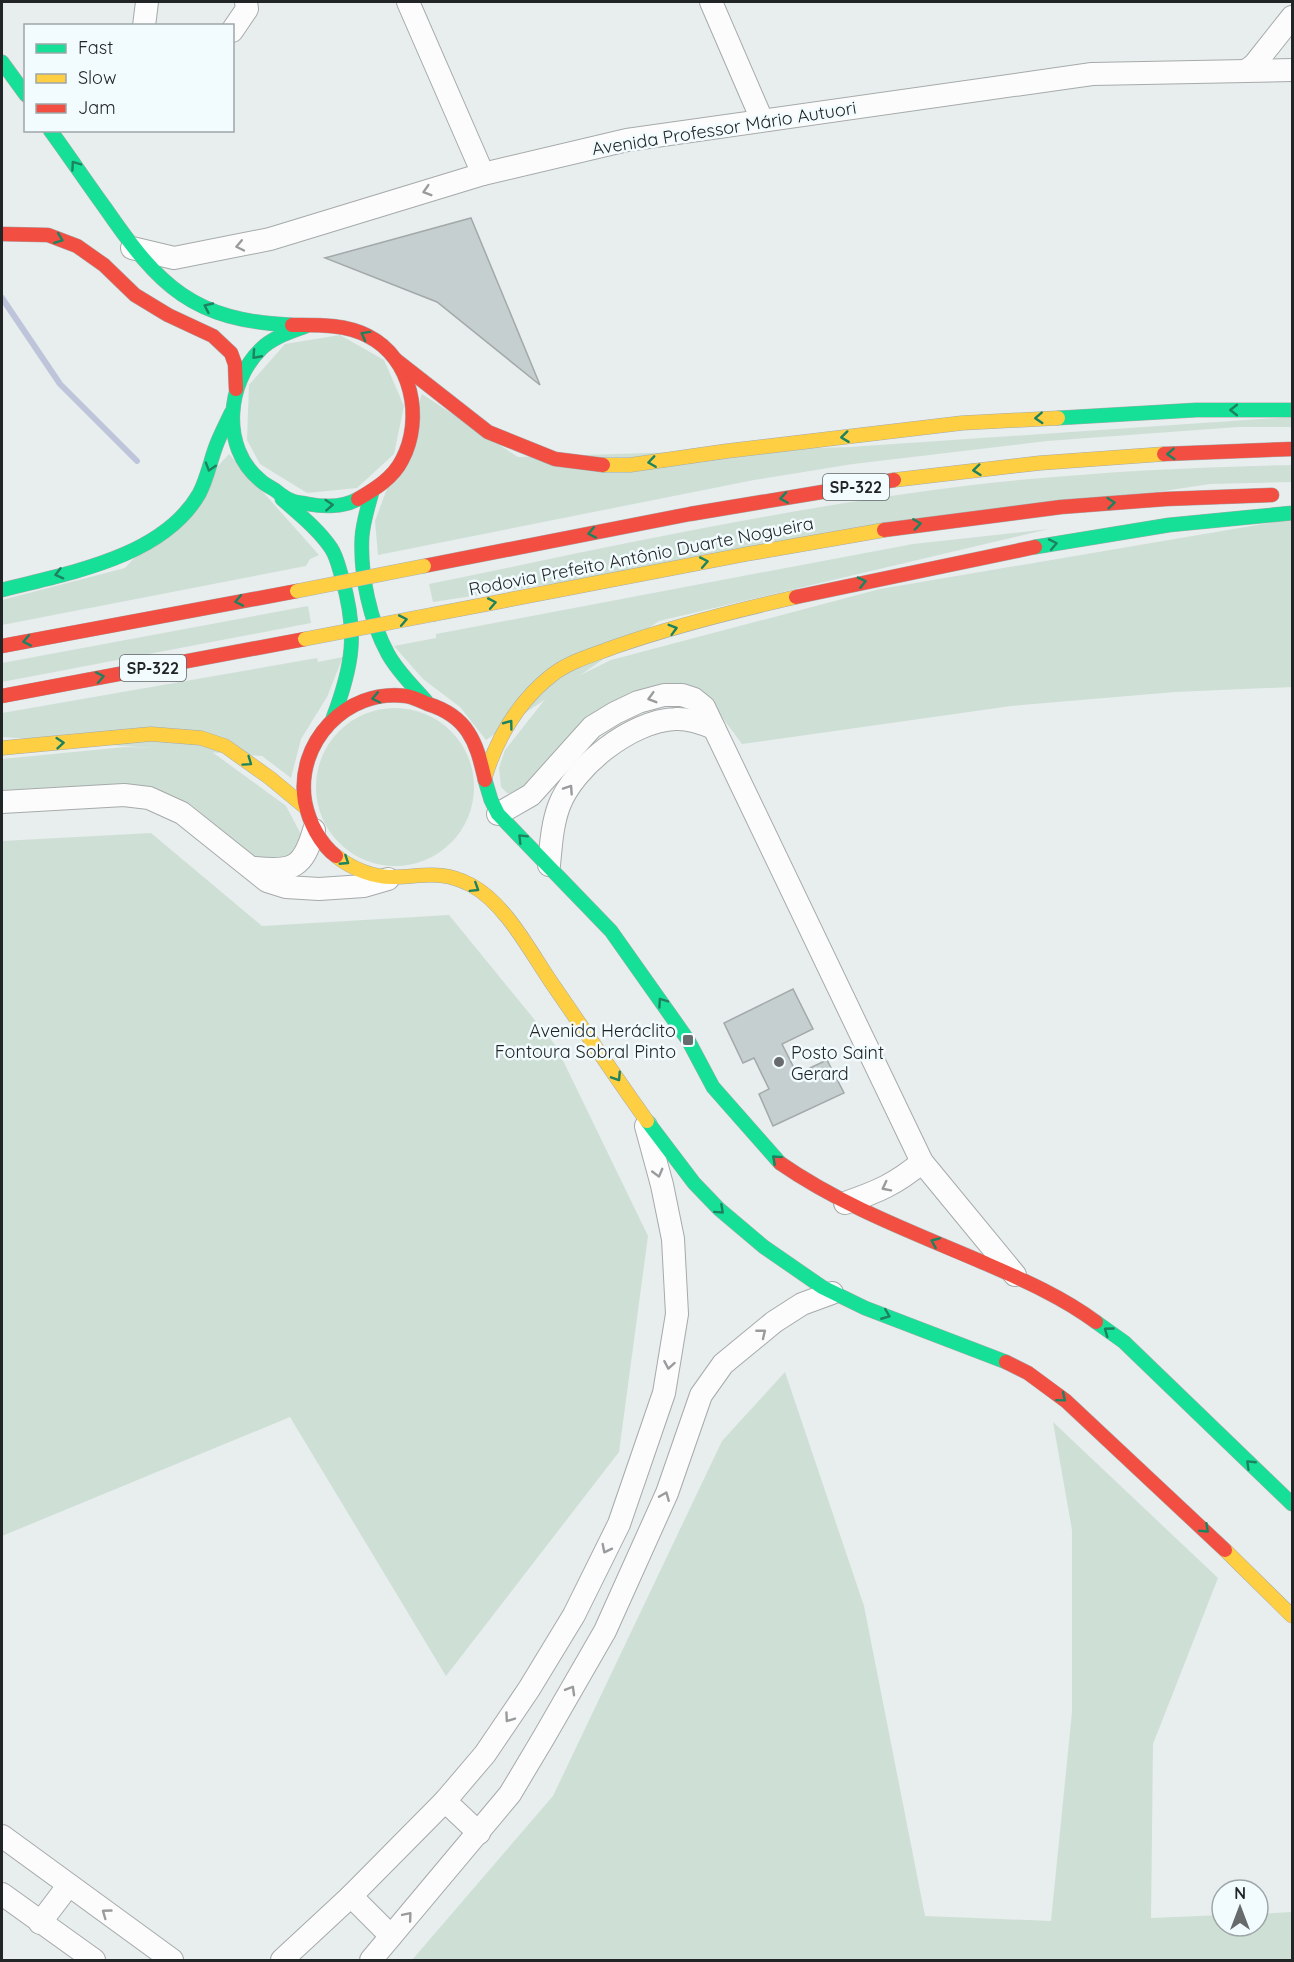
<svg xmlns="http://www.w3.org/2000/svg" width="1294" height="1962" font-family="Quicksand,sans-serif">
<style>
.green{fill:#cedfd6}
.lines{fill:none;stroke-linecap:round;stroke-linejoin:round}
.stream{stroke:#bec4da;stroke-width:6}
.building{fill:#c5cfcf;stroke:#a3a8a8;stroke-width:1.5}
.street-casing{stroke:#a6aaaa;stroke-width:24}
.fast-casing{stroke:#a6aaaa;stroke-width:15}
.slow-casing{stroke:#a6aaaa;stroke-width:15}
.jam-casing{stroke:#a6aaaa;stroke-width:15}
.street{stroke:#fcfcfc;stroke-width:22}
.fast{stroke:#16e098;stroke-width:14}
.slow{stroke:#ffcf43;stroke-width:14}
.jam{stroke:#f24e42;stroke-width:14}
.slow-bridge-casing{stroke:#a8b3bc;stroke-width:15;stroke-linecap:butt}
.slow-bridge{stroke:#ffcf43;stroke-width:14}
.oneway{stroke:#1c825f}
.oneway2{stroke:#9a9b9c}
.poi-dot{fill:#676b6c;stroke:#f2fcff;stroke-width:2}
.labels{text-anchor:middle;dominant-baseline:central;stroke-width:5;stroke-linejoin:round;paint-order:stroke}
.shield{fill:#f2fcff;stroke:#606667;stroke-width:1.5}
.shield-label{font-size:16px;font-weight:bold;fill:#222526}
.street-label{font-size:18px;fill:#222526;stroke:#f2fcff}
.poi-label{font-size:18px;fill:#222526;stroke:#f2fcff;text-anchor:end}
</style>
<rect width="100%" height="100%" fill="#e8edee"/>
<g class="green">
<polygon points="340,335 384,360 404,406 394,454 357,488 307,493 260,464 247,440 249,385 285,344"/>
<polygon points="422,394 518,457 850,447 1292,417 1292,427 1238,427 1047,441 853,464 754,480 378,555 375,521"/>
<polygon points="229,454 319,555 310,559 306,566 2,625 2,600 125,568"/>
<path d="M 1292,465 L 1292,482 L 1210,484 L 433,602 L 429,584 C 609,547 789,507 972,485 C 1078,473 1186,467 1292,465 Z"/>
<polygon points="1292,519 1292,687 1175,692 1011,706 742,744 710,701 659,688 513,795 507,793 501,787 499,768 505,750 554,688 611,660 880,589"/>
<polygon points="1049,529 659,621 486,740 460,707 423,679 394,646 436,638 436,634 913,544"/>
<polygon points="308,606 311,623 2,682 2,663"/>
<polygon points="343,657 327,697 301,739 291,778 262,756 2,737 2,713 317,658 318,662"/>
<circle cx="395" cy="787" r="79"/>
<polygon points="125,747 208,749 286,806 303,838 299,849 285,860 257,859 189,803 164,793 136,785 101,785 2,790 2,759"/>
<polygon points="151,833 262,926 449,915 556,1046 648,1236 619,1452 446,1676 290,1417 2,1536 2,841"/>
<polygon points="785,1372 864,1606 925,1916 1051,1921 1072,1712 1072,1530 1053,1422 1218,1578 1153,1744 1151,1918 1222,1915 1222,1926 1258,1926 1258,1914 1292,1912 1292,1960 412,1960 553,1796 722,1441"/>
</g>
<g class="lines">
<polyline class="stream" points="2,298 60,384 137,461"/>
</g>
<g class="building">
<polygon points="471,218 540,385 437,302 325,258"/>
<polygon points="793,989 813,1029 782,1044 797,1074 827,1060 844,1093 773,1126 759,1094 769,1089 754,1058 743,1063 724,1023"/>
</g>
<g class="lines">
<g class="street-casing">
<g id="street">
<polyline points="408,2 483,174"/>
<polyline points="711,2 762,120"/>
<polyline points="144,26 147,2"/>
<polyline points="232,31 247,9 246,2"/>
<polyline points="1247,70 1254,65 1292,17"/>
<polyline points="132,248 174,258 270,239 483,174 627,140 1092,74 1292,70"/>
<polyline points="2,802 124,795 149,798 182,813 267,881 286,887 319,889 364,886 388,879"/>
<polyline points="498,814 531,795 592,727 615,713 638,702 664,695 682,695 694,699 704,707 922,1162 1015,1275"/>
<path d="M 549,865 C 551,845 552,825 559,806 C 574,766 631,721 675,719 C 688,718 702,723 714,728"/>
<path d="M 255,868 C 293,872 303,868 314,830"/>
<path d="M 845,1203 C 877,1192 896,1184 922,1162"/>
<polyline points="445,1801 479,1833"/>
<polyline points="2,1836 172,1960"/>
<polyline points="2,1894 94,1960"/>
<polyline points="351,1896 391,1936"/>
<polyline points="40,1923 68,1886"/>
<polyline points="282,1960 351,1896 445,1801 485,1754 529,1689 574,1615 619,1524 664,1393 677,1314 673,1239 662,1185 646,1126"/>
<polyline points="371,1960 510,1794 544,1737 605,1631 667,1493 701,1395 723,1364 774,1322 802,1304 832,1293"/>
</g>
</g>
<g class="fast-casing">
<g id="fast">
<polyline points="2,62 26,95"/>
<path d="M 50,130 C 69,156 87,183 106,209 C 159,286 193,321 292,325"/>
<path d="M 306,326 C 291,332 273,337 261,349 C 227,382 220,447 260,480 C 264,484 270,487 275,490 C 280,494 285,498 290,500 C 296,503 303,503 308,504 C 324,507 344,507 358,499"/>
<polyline points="1058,418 1196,410 1292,410"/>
<path d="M 372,492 C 368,507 363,522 362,537 C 360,575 370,621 388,654 C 398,672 413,686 426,701"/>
<path d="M 282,499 C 299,514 318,529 331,548 C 337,557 339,568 342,578 C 358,633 353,665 333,718"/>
<polyline points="1035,547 1169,525 1292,513"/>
<path d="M 2,590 C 67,573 162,558 199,494 C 207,479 210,462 216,446 C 220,435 226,424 231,413"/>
<polyline points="485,780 491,800 498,814 611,931 688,1040 713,1087 780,1163"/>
<polyline points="647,1121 694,1183 719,1209 764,1247 822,1287 865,1308 1006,1362"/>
<polyline points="1096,1322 1124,1342 1292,1504"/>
</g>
</g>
<g class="slow-casing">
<g id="slow">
<polyline points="603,465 630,465 727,451 962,423 1058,418"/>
<polyline points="894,480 1040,463 1164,454"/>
<polyline points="435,614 747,554 884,530"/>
<polyline points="2,748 151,734 201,738 225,746 270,778 305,807"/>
<path d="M 485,777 C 497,738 519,701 552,675 C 570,661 593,655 614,647 C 674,626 734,611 796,597"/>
<path d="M 336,856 C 352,869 375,878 395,877 C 425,876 443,870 471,885 C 505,903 530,951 551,982 C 583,1028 614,1075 647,1121"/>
<polyline points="1225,1550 1292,1616"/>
</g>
</g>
<g class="jam-casing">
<g id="jam">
<polyline points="2,234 48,235 77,246 104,265 135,295 168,315 213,336 231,353 235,364 236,389"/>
<path d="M 292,325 C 317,325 345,324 368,336 C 412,358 424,419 402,460 C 393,478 375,489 358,499"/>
<polyline points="396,360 488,432 555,459 603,465"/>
<polyline points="1164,454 1292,449"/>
<polyline points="884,530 1061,507 1166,499 1272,495"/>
<polyline points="424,566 690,514 894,480"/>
<polyline points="796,597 1035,547"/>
<polyline points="2,646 297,591"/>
<polyline points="2,696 305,639"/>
<path d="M 336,856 C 320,844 309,822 305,802 C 295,743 346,688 406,696 C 413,697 421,701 428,704 C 444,709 459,718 468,732 C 478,747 481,764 485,780"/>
<path d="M 780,1163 C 842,1206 912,1232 982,1262 C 1021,1279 1061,1296 1096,1322"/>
<polyline points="1006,1362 1028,1373 1066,1401 1225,1550"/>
</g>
</g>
<use href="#street" class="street"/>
<use href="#fast" class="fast"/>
<use href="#slow" class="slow"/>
<use href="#jam" class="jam"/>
<g class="slow-bridge-casing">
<g id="slow-bridge">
<polyline points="297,591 424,566"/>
<polyline points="305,639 435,614"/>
</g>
</g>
<use href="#slow-bridge" class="slow-bridge"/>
</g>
<defs><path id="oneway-chevron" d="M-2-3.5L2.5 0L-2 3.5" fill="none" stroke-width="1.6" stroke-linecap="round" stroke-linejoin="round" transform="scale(1.5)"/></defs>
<g class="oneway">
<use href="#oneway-chevron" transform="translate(75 165) rotate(-125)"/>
<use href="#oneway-chevron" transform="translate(59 239) rotate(21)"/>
<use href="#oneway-chevron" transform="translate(208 307) rotate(-155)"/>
<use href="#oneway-chevron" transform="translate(365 335) rotate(-151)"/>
<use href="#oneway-chevron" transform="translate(256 355) rotate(132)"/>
<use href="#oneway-chevron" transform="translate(1234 410) rotate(-180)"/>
<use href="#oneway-chevron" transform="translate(1039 418) rotate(177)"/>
<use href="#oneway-chevron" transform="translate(845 437) rotate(173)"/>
<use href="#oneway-chevron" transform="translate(1171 454) rotate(176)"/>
<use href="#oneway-chevron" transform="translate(652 462) rotate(172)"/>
<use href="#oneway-chevron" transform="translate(210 467) rotate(107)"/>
<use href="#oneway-chevron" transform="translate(977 470) rotate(174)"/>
<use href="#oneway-chevron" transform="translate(784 498) rotate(171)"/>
<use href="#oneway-chevron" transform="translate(1111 503) rotate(-5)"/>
<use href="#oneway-chevron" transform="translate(329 505) rotate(-4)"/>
<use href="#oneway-chevron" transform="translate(917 524) rotate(-8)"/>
<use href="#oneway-chevron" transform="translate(592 533) rotate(169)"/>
<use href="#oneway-chevron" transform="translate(1053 544) rotate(-11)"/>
<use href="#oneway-chevron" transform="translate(704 562) rotate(-11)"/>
<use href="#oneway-chevron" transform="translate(59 574) rotate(165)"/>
<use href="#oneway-chevron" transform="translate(862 582) rotate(-13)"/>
<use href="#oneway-chevron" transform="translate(239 601) rotate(169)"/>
<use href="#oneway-chevron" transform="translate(492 603) rotate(-11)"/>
<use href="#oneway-chevron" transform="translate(403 620) rotate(-11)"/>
<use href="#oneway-chevron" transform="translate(673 629) rotate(-16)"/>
<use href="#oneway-chevron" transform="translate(27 641) rotate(169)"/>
<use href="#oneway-chevron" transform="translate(100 677) rotate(-11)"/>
<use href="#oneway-chevron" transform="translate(376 698) rotate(168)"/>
<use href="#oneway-chevron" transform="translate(509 724) rotate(-53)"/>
<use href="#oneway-chevron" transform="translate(60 743) rotate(-5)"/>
<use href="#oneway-chevron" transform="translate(248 762) rotate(35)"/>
<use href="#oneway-chevron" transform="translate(522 838) rotate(-135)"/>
<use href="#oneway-chevron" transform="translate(345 861) rotate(33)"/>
<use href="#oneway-chevron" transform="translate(475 888) rotate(32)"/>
<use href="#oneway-chevron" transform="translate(662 1002) rotate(-125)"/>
<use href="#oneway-chevron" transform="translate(617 1077) rotate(57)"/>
<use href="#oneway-chevron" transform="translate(776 1159) rotate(-138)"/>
<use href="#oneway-chevron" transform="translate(720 1210) rotate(42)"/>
<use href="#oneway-chevron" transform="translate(935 1242) rotate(-157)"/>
<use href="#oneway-chevron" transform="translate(886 1315) rotate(22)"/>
<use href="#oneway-chevron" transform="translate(1108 1331) rotate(-144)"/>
<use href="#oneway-chevron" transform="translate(1062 1398) rotate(40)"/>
<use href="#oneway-chevron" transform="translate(1250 1464) rotate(-136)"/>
<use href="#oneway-chevron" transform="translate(1205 1529) rotate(43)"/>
</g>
<g class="oneway2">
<use href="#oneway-chevron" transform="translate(427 191) rotate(163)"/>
<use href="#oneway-chevron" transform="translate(240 246) rotate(168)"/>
<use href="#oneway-chevron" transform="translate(652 698) rotate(164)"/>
<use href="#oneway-chevron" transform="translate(569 789) rotate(-56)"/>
<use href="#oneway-chevron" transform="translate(658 1173) rotate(75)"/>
<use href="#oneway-chevron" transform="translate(886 1187) rotate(153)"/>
<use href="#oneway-chevron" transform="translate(762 1333) rotate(-39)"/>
<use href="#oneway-chevron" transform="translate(669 1365) rotate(100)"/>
<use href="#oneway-chevron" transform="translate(665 1496) rotate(-68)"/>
<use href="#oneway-chevron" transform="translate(606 1549) rotate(117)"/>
<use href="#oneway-chevron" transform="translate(571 1690) rotate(-60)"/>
<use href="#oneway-chevron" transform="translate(509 1718) rotate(125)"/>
<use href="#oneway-chevron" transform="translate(106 1913) rotate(-144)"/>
<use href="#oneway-chevron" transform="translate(408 1916) rotate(-50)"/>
</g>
<g class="poi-dot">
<rect x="682" y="1034" width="12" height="12" rx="3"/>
<circle cx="779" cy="1062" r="6"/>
</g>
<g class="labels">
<g class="shield">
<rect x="823" y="474" width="66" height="26" rx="4.5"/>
<rect x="120" y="655" width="66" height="26" rx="4.5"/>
</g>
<g class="shield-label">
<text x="856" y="487">SP-322</text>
<text x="153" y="668">SP-322</text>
</g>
<g class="street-label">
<text transform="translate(724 128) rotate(-9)">Avenida Professor Mário Autuori</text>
<text transform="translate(641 556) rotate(-11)">Rodovia Prefeito Antônio Duarte Nogueira</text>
</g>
<g class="poi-label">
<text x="676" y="1030">Avenida Heráclito<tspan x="676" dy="21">Fontoura Sobral Pinto</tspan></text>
<text x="791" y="1052" text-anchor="start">Posto Saint<tspan x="791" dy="21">Gerard</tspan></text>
</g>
</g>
<rect width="1294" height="1962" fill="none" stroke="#222526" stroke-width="6"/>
<rect x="24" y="24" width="210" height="108" fill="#f2fcff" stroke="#9fa6a8" stroke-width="1.5"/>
<rect x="36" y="44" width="30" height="9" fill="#16e098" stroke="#9fa6a8" stroke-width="1.5"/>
<text x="78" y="54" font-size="18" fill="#222526">Fast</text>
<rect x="36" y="74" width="30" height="9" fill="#ffcf43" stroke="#9fa6a8" stroke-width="1.5"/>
<text x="78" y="84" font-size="18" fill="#222526">Slow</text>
<rect x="36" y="104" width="30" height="9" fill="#f24e42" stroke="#9fa6a8" stroke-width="1.5"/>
<text x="78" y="114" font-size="18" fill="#222526">Jam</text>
<g transform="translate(1240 1908)"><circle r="28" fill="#f2fcff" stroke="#9fa6a8" stroke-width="1.5"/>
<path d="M0-4.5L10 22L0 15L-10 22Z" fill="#676b6c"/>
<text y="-9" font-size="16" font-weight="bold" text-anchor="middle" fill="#222526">N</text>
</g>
</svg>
